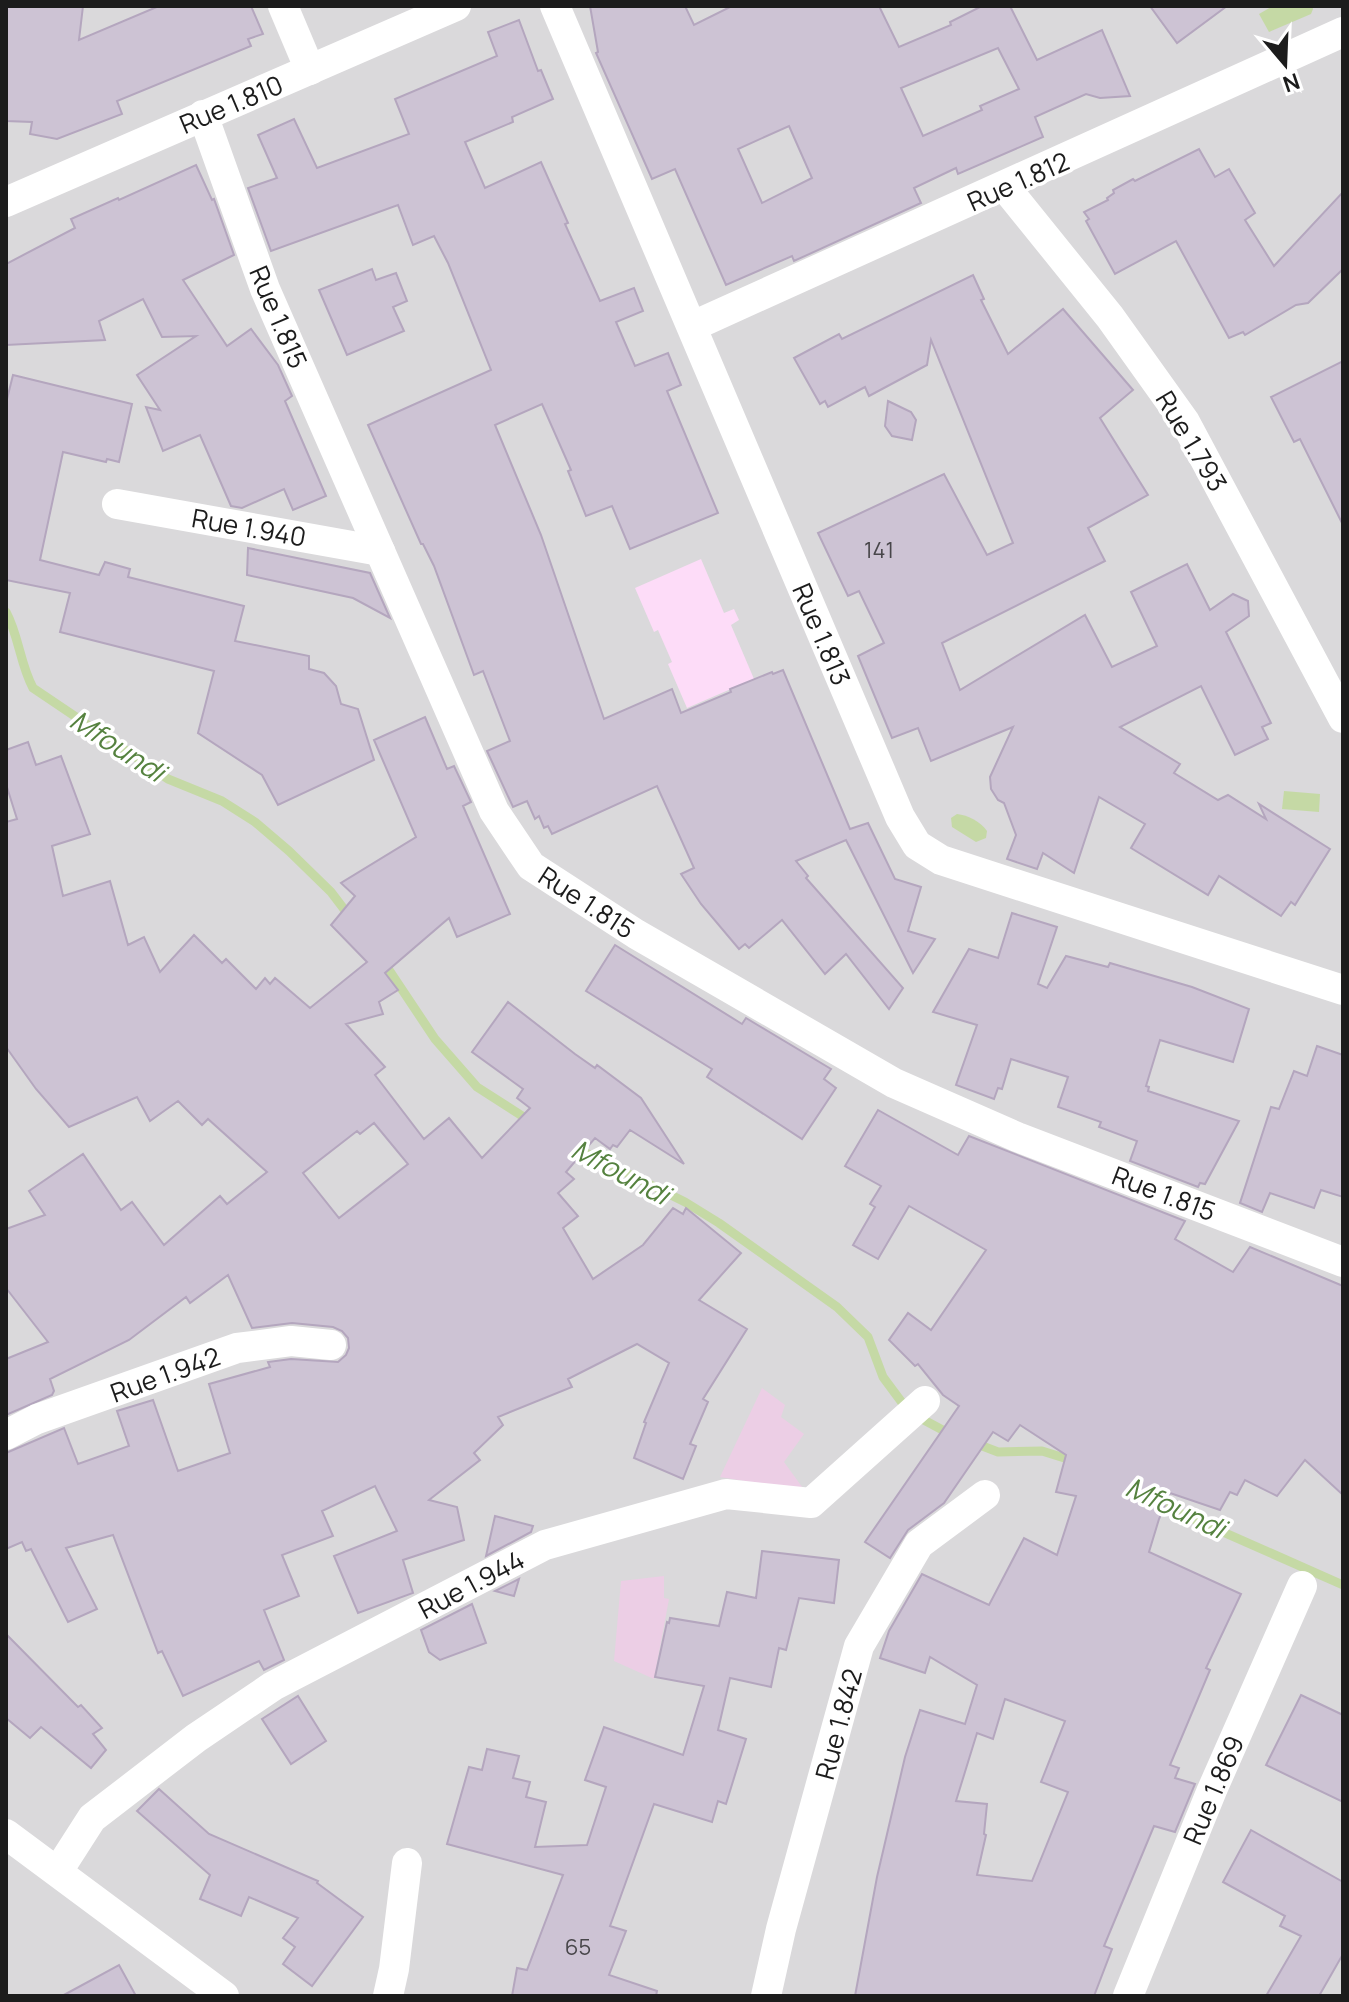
<svg xmlns="http://www.w3.org/2000/svg" width="1349" height="2002" font-family="Manrope,sans-serif">
<style>
.residential{fill:#dad9db}
.education{fill:#fddcf8}
.farmland{fill:#eccee5}
.water{fill:#c5d9a5}
.lines{fill:none;stroke-linecap:round;stroke-linejoin:round}
.stream{stroke:#c5d9a5;stroke-width:9}
.building{fill:#cdc3d4;stroke:#b4a6be;stroke-width:2;fill-rule:evenodd}
.minor{stroke:#fff;stroke-width:30}
.labels{text-anchor:middle;dominant-baseline:central;stroke-width:7;stroke-linejoin:round;paint-order:stroke}
.number-label{font-size:22px;fill:#48464a}
.street-label{font-size:26px;fill:#1c1c1c;stroke:#fff}
.water-label{font-size:28px;font-style:italic;fill:#55823f;stroke:#fff}
</style>
<rect width="100%" height="100%" fill="#ece3ed"/>
<rect class="residential" x="6" y="6" width="1337" height="1990"/>
<polygon class="education" points="701,559 724,613 734,609 739,620 731,625 754,679 687,708 668,664 672,662 658,630 654,632 635,588"/>
<g class="farmland">
<polygon points="762,1388 785,1405 781,1417 804,1434 784,1462 805,1491 720,1477"/>
<polygon points="664,1576 664,1598 669,1599 654,1679 614,1661 621,1581"/>
</g>
<g class="water">
<polygon points="1273,6 1312,6 1313,9 1311,14 1269,32 1259,14"/>
<polygon points="1284,791 1320,794 1319,812 1282,809"/>
<path d="M 957,814 C 968,815 981,822 987,831 L 986,838 L 976,842 L 952,827 L 951,818 Z"/>
</g>
<g class="lines">
<g class="stream">
<path d="M 6,612 C 19,636 20,664 33,688 L 168,779 L 222,801 L 255,822 L 289,851 L 331,892 L 350,917"/>
<polyline points="383,961 435,1039 477,1087 530,1121"/>
<polyline points="574,1147 685,1202 719,1223 837,1307 868,1337 883,1377 909,1412 950,1434"/>
<polyline points="972,1442 998,1452 1042,1451 1074,1461"/>
<polyline points="1155,1502 1343,1585"/>
</g>
</g>
<g class="building">
<polygon points="6,6 83,6 79,40 159,6 251,6 263,34 248,39 251,46 117,101 122,114 57,139 30,134 32,122 6,121"/>
<path d="M 590,6 L 685,6 L 694,25 L 732,6 L 879,6 L 899,47 L 951,25 L 950,22 L 982,6 L 1010,6 L 1037,60 L 1102,30 L 1130,96 L 1100,98 L 1086,94 L 1035,117 L 1043,137 L 958,174 L 956,168 L 914,188 L 921,203 L 794,261 L 792,256 L 726,285 L 675,169 L 652,179 L 596,53 L 598,52 ZM 998,48 L 1019,89 L 980,106 L 982,110 L 923,136 L 901,88 ZM 789,126 L 812,178 L 762,203 L 738,149 Z"/>
<polygon points="1150,6 1227,6 1177,43"/>
<polygon points="519,20 538,71 541,70 553,99 512,117 513,122 465,142 485,188 541,162 568,223 565,224 600,301 634,288 643,311 616,322 635,366 668,353 681,385 667,391 718,513 630,549 612,506 586,516 568,471 571,470 542,404 495,425 541,535 604,719 672,689 681,713 731,692 730,689 772,672 773,674 783,670 850,829 868,823 895,879 921,887 908,931 935,939 913,973 846,840 796,861 808,876 806,878 903,988 889,1009 846,954 825,974 782,920 749,948 745,944 739,949 701,904 681,874 694,868 657,786 552,834 548,826 544,828 539,816 535,819 527,801 513,807 487,751 510,741 483,671 474,675 434,566 423,544 421,544 368,425 491,370 448,263 434,236 413,245 398,205 271,251 248,188 277,178 258,135 294,119 317,168 409,134 395,99 497,56 488,32"/>
<polygon points="1199,149 1215,177 1229,169 1255,213 1245,220 1274,266 1343,192 1343,269 1308,303 1296,305 1245,335 1243,332 1229,338 1176,241 1115,274 1086,221 1089,219 1084,212 1108,200 1107,198 1114,193 1113,190 1133,179 1135,181"/>
<polygon points="196,165 212,200 214,199 234,255 183,280 227,346 251,329 278,365 292,396 285,401 326,496 293,510 284,489 242,508 231,506 200,435 163,451 146,407 160,410 137,375 196,336 162,337 143,299 99,321 105,340 6,345 6,264 75,228 71,219 118,198 119,200"/>
<polygon points="372,269 376,280 396,273 407,301 393,307 404,331 347,355 319,290"/>
<polygon points="973,275 984,299 981,300 1008,354 1063,309 1133,390 1100,418 1148,495 1088,528 1105,561 942,643 960,690 1085,615 1112,667 1157,646 1131,592 1187,564 1210,610 1233,594 1248,601 1249,616 1226,632 1271,723 1262,727 1268,739 1235,755 1201,686 1120,727 1180,764 1174,773 1218,800 1228,795 1266,819 1259,804 1330,849 1295,905 1291,902 1281,916 1219,876 1208,895 1131,848 1145,824 1099,797 1074,873 1043,853 1037,869 1007,859 1016,835 1004,803 998,800 991,789 990,777 1013,727 931,761 918,728 892,738 858,656 884,643 859,591 848,596 818,533 944,474 987,555 1013,543 931,340 927,365 869,396 865,387 828,407 825,401 820,404 794,358 839,334 842,339"/>
<polygon points="1343,361 1343,525 1300,439 1294,442 1271,397"/>
<polygon points="13,375 132,404 119,462 107,459 106,462 63,452 40,560 99,575 105,562 130,569 128,577 244,606 235,641 309,656 309,669 324,673 336,686 341,704 358,709 374,760 278,805 262,775 198,733 214,671 60,632 70,593 6,580 6,403"/>
<polygon points="888,401 911,412 916,420 912,440 892,436 885,426"/>
<polygon points="248,548 370,573 390,618 353,598 247,575"/>
<path d="M 425,717 L 447,769 L 454,766 L 471,802 L 463,806 L 510,914 L 457,937 L 449,918 L 385,973 L 398,990 L 379,1002 L 383,1014 L 346,1024 L 385,1067 L 375,1075 L 424,1139 L 449,1118 L 482,1158 L 530,1108 L 517,1098 L 523,1089 L 472,1052 L 508,1002 L 575,1054 L 595,1068 L 597,1065 L 641,1098 L 684,1164 L 630,1130 L 617,1147 L 613,1145 L 610,1149 L 595,1138 L 566,1172 L 574,1179 L 558,1193 L 578,1216 L 563,1228 L 593,1279 L 643,1245 L 673,1208 L 683,1214 L 686,1208 L 741,1253 L 699,1300 L 747,1329 L 703,1399 L 708,1402 L 690,1444 L 696,1446 L 683,1479 L 634,1458 L 646,1423 L 644,1422 L 669,1363 L 637,1344 L 568,1379 L 572,1387 L 498,1417 L 503,1425 L 474,1453 L 480,1460 L 429,1500 L 457,1507 L 464,1540 L 403,1560 L 413,1593 L 358,1613 L 334,1556 L 397,1531 L 375,1486 L 322,1511 L 333,1536 L 282,1555 L 299,1596 L 264,1610 L 284,1660 L 264,1670 L 259,1661 L 183,1696 L 162,1651 L 158,1653 L 113,1535 L 66,1548 L 97,1609 L 68,1622 L 31,1549 L 26,1551 L 22,1542 L 6,1549 L 6,1453 L 64,1428 L 78,1464 L 129,1446 L 117,1411 L 153,1400 L 178,1471 L 230,1453 L 209,1384 L 270,1367 L 268,1362 L 291,1359 L 338,1362 L 346,1355 L 349,1348 L 348,1338 L 342,1331 L 333,1327 L 292,1323 L 252,1328 L 228,1275 L 190,1303 L 186,1297 L 129,1340 L 50,1379 L 54,1391 L 52,1395 L 6,1415 L 6,1359 L 48,1342 L 6,1288 L 6,1229 L 45,1215 L 29,1191 L 83,1154 L 121,1210 L 132,1202 L 164,1245 L 220,1196 L 227,1204 L 267,1172 L 208,1119 L 202,1125 L 178,1101 L 150,1121 L 137,1097 L 69,1127 L 36,1089 L 6,1047 L 6,822 L 17,819 L 6,784 L 6,750 L 28,742 L 36,765 L 61,756 L 90,834 L 52,846 L 63,896 L 110,881 L 128,945 L 144,937 L 160,972 L 194,935 L 222,963 L 226,959 L 256,989 L 265,978 L 270,984 L 275,978 L 310,1008 L 367,962 L 331,925 L 355,896 L 341,883 L 416,837 L 374,740 ZM 374,1123 L 408,1164 L 339,1218 L 303,1173 L 357,1131 L 360,1134 Z"/>
<polygon points="1012,913 1057,927 1038,984 1047,988 1066,956 1108,967 1110,963 1192,987 1249,1009 1233,1062 1160,1040 1146,1086 1149,1087 1148,1091 1239,1121 1205,1184 1200,1183 1198,1187 1130,1161 1137,1141 1099,1127 1101,1122 1058,1107 1068,1077 1011,1059 1002,1089 998,1088 994,1099 956,1085 977,1025 933,1012 969,949 998,958"/>
<polygon points="615,945 742,1024 746,1018 831,1069 824,1079 836,1088 802,1139 707,1077 712,1069 586,991"/>
<polygon points="1317,1046 1343,1055 1343,1197 1321,1190 1314,1208 1270,1193 1262,1212 1240,1203 1271,1107 1279,1109 1294,1071 1307,1076"/>
<path d="M 878,1110 L 958,1155 L 969,1136 L 1185,1221 L 1175,1239 L 1233,1272 L 1250,1247 L 1343,1286 L 1343,1495 L 1305,1460 L 1277,1496 L 1245,1480 L 1237,1495 L 1230,1492 L 1220,1510 L 1170,1493 L 1159,1519 L 1149,1552 L 1241,1594 L 1206,1668 L 1210,1670 L 1170,1765 L 1179,1768 L 1175,1778 L 1195,1784 L 1175,1832 L 1154,1826 L 1104,1946 L 1112,1949 L 1094,1996 L 855,1996 L 877,1877 L 905,1757 L 920,1710 L 965,1724 L 977,1685 L 930,1657 L 925,1673 L 880,1658 L 889,1631 L 922,1574 L 989,1605 L 1024,1538 L 1057,1555 L 1076,1496 L 1056,1492 L 1066,1455 L 1020,1425 L 1008,1441 L 993,1432 L 944,1503 L 908,1530 L 890,1558 L 865,1542 L 959,1406 L 943,1395 L 918,1364 L 915,1366 L 889,1340 L 908,1313 L 931,1330 L 986,1250 L 909,1206 L 878,1259 L 853,1245 L 875,1207 L 870,1204 L 881,1186 L 845,1166 ZM 1005,1699 L 1065,1721 L 1041,1782 L 1068,1792 L 1032,1881 L 977,1875 L 986,1835 L 984,1834 L 987,1804 L 956,1801 L 977,1733 L 993,1739 Z"/>
<polygon points="495,1516 533,1526 531,1532 486,1556"/>
<polygon points="762,1551 839,1560 834,1603 799,1598 786,1650 779,1648 771,1687 730,1678 718,1730 746,1739 726,1804 718,1801 712,1822 654,1804 610,1926 626,1931 609,1975 657,1991 656,1996 512,1996 517,1968 527,1970 563,1875 447,1844 469,1767 482,1770 487,1749 519,1756 513,1778 530,1782 526,1797 546,1802 535,1847 587,1845 606,1787 585,1780 604,1727 683,1755 704,1686 655,1677 667,1622 669,1623 670,1618 719,1626 727,1592 756,1598"/>
<polygon points="519,1579 514,1596 495,1591"/>
<polygon points="472,1604 486,1643 440,1660 429,1652 421,1630"/>
<polygon points="6,1634 78,1707 81,1705 102,1728 93,1734 106,1750 91,1768 41,1727 30,1738 6,1718"/>
<polygon points="1301,1695 1343,1715 1343,1802 1266,1765"/>
<polygon points="298,1696 326,1741 291,1764 262,1719"/>
<polygon points="159,1789 209,1834 318,1881 317,1883 363,1917 312,1986 283,1964 295,1947 283,1938 298,1918 249,1897 241,1916 200,1899 210,1875 137,1811"/>
<polygon points="1251,1830 1343,1882 1343,1954 1319,1996 1266,1996 1301,1936 1280,1926 1285,1916 1223,1882"/>
<polygon points="119,1965 136,1996 62,1996"/>
</g>
<g class="lines">
<g class="minor">
<polyline points="283,6 310,70"/>
<polyline points="555,6 900,817 917,845 941,860 1343,990"/>
<polyline points="203,115 265,289 494,811 531,866 636,934 894,1083 1017,1137 1343,1262"/>
<polyline points="1005,187 1110,317 1185,422 1343,718"/>
<polyline points="6,202 456,6"/>
<polyline points="693,326 1343,32"/>
<polyline points="117,504 380,551"/>
<polyline points="6,1435 37,1419 237,1348 291,1341 331,1345"/>
<polyline points="6,1834 224,1996"/>
<polyline points="58,1871 92,1818 196,1738 273,1686 545,1545 726,1494 811,1503 925,1401"/>
<polyline points="388,1996 394,1969 407,1863"/>
<polyline points="766,1996 781,1929 859,1646 919,1544 985,1495"/>
<polyline points="1128,1996 1212,1790 1302,1586"/>
</g>
</g>
<g class="labels">
<g class="number-label">
<text x="879" y="550">141</text>
<text x="578" y="1947">65</text>
</g>
<g class="street-label">
<text transform="translate(231 104) rotate(-23)">Rue 1.810</text>
<text transform="translate(1018 181) rotate(-24)">Rue 1.812</text>
<text transform="translate(279 317) rotate(67)">Rue 1.815</text>
<text transform="translate(1192 441) rotate(59)">Rue 1.793</text>
<text transform="translate(249 527) rotate(10)">Rue 1.940</text>
<text transform="translate(822 634) rotate(67)">Rue 1.813</text>
<text transform="translate(587 902) rotate(33)">Rue 1.815</text>
<text transform="translate(1164 1193) rotate(21)">Rue 1.815</text>
<text transform="translate(165 1374) rotate(-20)">Rue 1.942</text>
<text transform="translate(471 1584) rotate(-28)">Rue 1.944</text>
<text transform="translate(838 1724) rotate(-75)">Rue 1.842</text>
<text transform="translate(1213 1790) rotate(-67)">Rue 1.869</text>
</g>
<g class="water-label">
<text transform="translate(118 745) rotate(33)">Mfoundi</text>
<text transform="translate(621 1171) rotate(28)">Mfoundi</text>
<text transform="translate(1176 1507) rotate(25)">Mfoundi</text>
</g>
</g>
<rect width="1349" height="2002" fill="none" stroke="#1c1c1c" stroke-width="16"/>
<g transform="translate(1285 64) rotate(161)" stroke="#ffffff" stroke-width="6" paint-order="stroke">
<path d="M0-6L14 30L0 20L-14 30Z" fill="#1c1c1c"/>
<text y="-12" font-size="22" font-weight="bold" text-anchor="middle" fill="#1c1c1c">N</text>
</g>
</svg>
